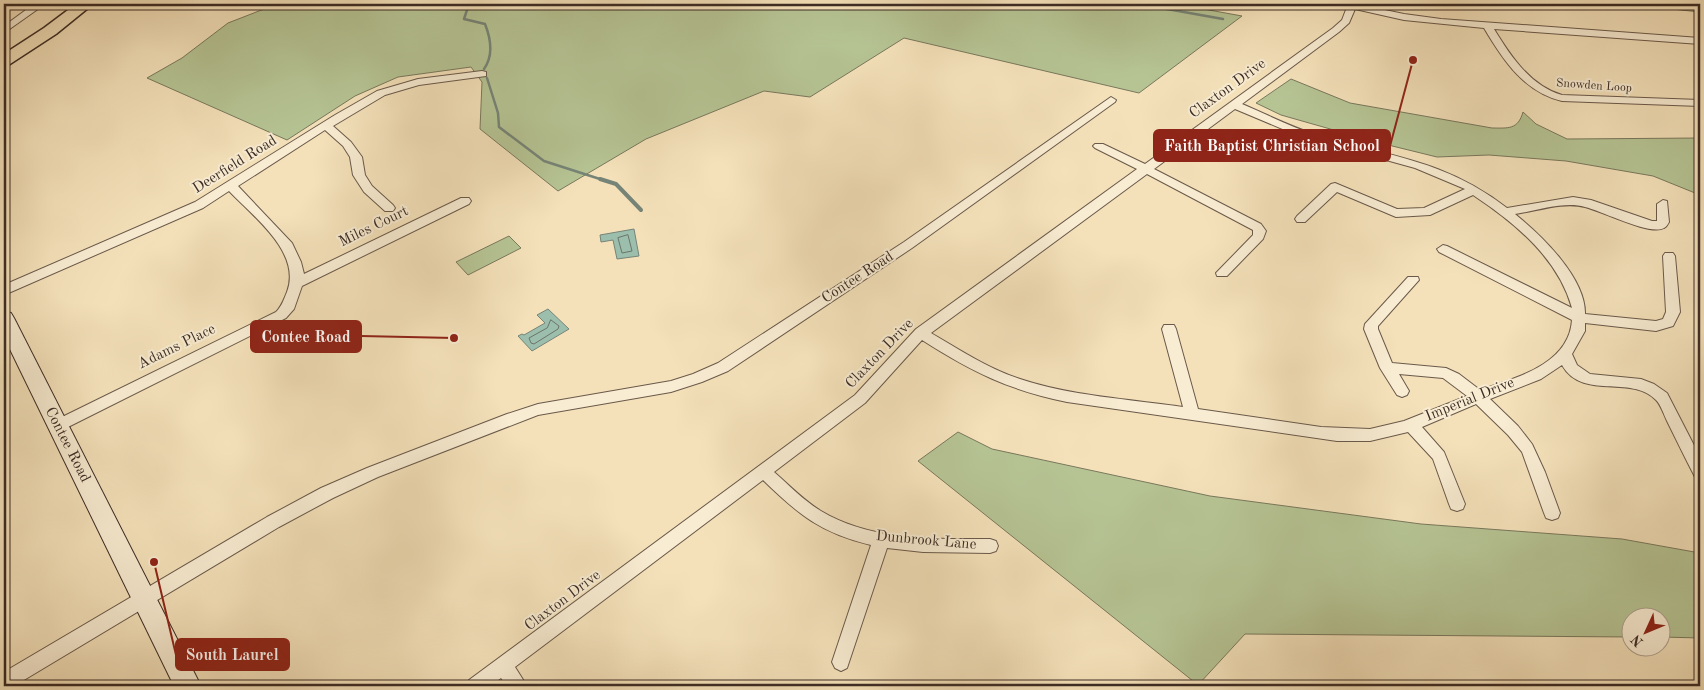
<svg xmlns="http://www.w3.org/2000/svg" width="1704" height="690" font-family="'Old Standard TT',serif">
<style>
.green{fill:#b6c494;stroke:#79785c}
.water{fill:#9cbead;stroke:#768477}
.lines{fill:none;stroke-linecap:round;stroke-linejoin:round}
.shore{stroke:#6c7569;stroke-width:1}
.stream-far1{stroke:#768477;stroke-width:2.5}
.stream{stroke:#768477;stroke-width:4}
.street-casing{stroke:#6a594a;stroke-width:2}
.secondary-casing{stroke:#3c2c25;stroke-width:2}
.primary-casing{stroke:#3c2c25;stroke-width:3}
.street{fill:#f8ecd2;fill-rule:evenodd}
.secondary{fill:#f8ecd2;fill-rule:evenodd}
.primary{fill:#f4e1ba;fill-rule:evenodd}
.labels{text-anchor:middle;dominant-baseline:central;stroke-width:4;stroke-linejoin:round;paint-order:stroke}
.far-street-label{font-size:12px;fill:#3c2c25;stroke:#f8ecd2}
.street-label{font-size:15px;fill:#3c2c25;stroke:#f8ecd2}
.leader{fill:none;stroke:#8f2418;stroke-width:2}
.callout-dot{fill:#8f2418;stroke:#f8ecd2;stroke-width:2}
.callout{fill:#8f2418;stroke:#8f2418;stroke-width:2}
.callout-label{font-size:16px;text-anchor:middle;font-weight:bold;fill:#fff}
</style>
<rect width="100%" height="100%" fill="#f4e1ba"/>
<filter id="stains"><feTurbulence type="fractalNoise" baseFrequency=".004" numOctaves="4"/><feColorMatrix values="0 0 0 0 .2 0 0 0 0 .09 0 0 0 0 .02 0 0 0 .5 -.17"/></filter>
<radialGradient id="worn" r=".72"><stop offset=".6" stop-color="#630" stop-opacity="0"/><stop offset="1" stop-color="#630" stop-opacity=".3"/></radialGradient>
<g class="green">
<polygon points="277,4 1176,4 1242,16 1139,93 904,38 810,97 764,91 646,139 558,191 480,129 482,82 471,67 398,77 355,96 287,140 147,78 182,58 228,23"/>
<polygon points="1624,4 1700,4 1700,12"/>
<path d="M 1291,79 L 1350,103 L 1492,128 C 1508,128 1518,130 1523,112 L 1536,124 L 1567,139 L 1700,138 L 1700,195 L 1653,176 L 1566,161 L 1489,155 L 1437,157 L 1376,142 L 1281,115 L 1256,103 Z"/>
<polygon points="509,236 521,248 468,275 456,262"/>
<polygon points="958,432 992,449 1210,496 1421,524 1622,539 1700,553 1700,638 1662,637 1662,618 1632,618 1631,637 1245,634 1198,685 918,461"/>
</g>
<g class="water">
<polygon points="634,229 639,256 617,259 613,240 601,242 600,235"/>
<polygon points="548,309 569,329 532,351 518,336 522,334 524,335 545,323 537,315"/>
</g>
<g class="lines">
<g class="shore">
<polygon points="628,235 632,251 622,253 618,238"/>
<polygon points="551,320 559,326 558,329 534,344 531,343 529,338 547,328"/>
</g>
<g class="stream-far1">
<path d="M 469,4 L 464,19 L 485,24 C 491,39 494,55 484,69"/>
<polyline points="1139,4 1223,19"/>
<polyline points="487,78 498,113 499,127 544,161 603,180"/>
</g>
<polyline class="stream" points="600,179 616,184 641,210"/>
<g class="street-casing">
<g id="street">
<polygon points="34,4 45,4 4,33 4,26"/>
<path d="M 1341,4 L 1356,4 L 1404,14 L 1441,19 L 1700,38 L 1700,44 L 1494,29 C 1510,55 1530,86 1562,95 L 1700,100 L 1700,106 L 1562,101 C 1524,92 1503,60 1484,28 L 1404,20 L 1355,9 L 1349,23 L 1339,32 L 1242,104 C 1268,115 1293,128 1320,136 C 1391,157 1445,160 1507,208 L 1573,197 L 1591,200 L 1652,221 L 1657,221 L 1657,204 L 1663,200 L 1667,201 L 1669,222 C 1668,224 1666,227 1664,228 C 1650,236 1602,211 1585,207 C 1564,201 1537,211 1515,214 C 1541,235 1586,278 1585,314 L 1656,321 L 1663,319 L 1666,312 L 1663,256 L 1665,253 L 1673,253 L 1675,256 L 1680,312 L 1673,326 L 1656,331 L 1585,323 L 1585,331 L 1572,354 L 1577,365 L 1590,374 L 1641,379 L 1654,384 L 1667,393 L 1700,457 L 1700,478 L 1695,477 C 1685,458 1676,439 1667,421 C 1664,415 1661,405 1656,400 C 1631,374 1582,401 1562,365 L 1541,379 L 1490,399 L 1518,426 L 1532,444 L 1545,472 L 1560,513 L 1558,518 L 1552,520 L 1546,518 L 1544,513 L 1522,452 L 1508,435 L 1476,404 L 1422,427 L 1444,452 L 1465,504 L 1463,509 L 1457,511 L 1451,509 L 1449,504 L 1433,459 L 1408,432 L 1370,441 L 1337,441 L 1067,402 C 1009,390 972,372 922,340 L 865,403 L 774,472 C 789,485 804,501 821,511 C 871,541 934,539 990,539 L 996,541 L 998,546 L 996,551 L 990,553 L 923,552 L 887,548 L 847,668 L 841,671 L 835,668 L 832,662 L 871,545 C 821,533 799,515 763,480 L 515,667 L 527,686 L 507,686 L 501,678 L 490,686 L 466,686 L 469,680 L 855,395 L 916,329 L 1137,169 L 1095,148 L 1093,146 L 1095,144 L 1103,144 L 1145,164 L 1333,28 L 1342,20 L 1347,7 ZM 1235,109 L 1299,136 L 1415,168 L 1465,189 L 1424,208 L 1397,209 L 1335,183 L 1331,184 L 1297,216 L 1295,219 L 1297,222 L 1305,222 L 1337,192 L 1396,217 L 1430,215 L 1473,195 C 1515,223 1558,258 1572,308 L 1447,246 L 1443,245 L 1437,249 L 1439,252 L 1572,320 C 1569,365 1515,378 1480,390 L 1459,374 L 1446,368 L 1392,363 L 1378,329 L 1378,326 L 1419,280 L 1418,277 L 1408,277 L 1365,324 L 1364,329 L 1380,368 L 1397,395 L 1402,397 L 1407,395 L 1409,391 L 1399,374 L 1443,378 L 1467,396 L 1404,421 L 1370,429 L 1321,427 L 1198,409 L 1176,329 L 1174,325 L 1164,325 L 1162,329 L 1183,407 C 1129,399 1071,396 1020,379 C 987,368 960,350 931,333 L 1147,174 L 1253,230 L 1253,235 L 1216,273 L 1217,276 L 1227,276 L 1263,239 L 1266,231 L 1261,224 L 1154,169 Z"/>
<path d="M 482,71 L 486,72 L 486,76 L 419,85 L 385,95 L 333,126 L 351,142 L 362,157 L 365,175 L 372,186 L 393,205 L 395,208 L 393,211 L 385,211 L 364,192 L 353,175 L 350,157 L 343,146 L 325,130 L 238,186 L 292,243 L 301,262 L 304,274 L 461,198 L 469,198 L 471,201 L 469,204 L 302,286 L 294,309 L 286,318 L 62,430 L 57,432 L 52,430 L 50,426 L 52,422 L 276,312 C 282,306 284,299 287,292 C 302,253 254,217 229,191 L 203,208 L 4,295 L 4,285 L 195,202 L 335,115 L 377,91 L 418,79 Z"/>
<polygon points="1111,97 1116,100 1115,102 912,248 728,371 702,382 671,392 538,415 378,477 333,498 279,527 14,686 4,686 4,672 267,517 321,488 367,468 507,414 538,404 671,381 693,374 718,363 904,242"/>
</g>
</g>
<g class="secondary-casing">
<polygon id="secondary" points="4,311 11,313 14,318 201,686 174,686 4,337"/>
</g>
<g class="primary-casing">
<polygon id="primary" points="76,4 93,4 56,34 10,64 4,66 4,54 44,28"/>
</g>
<use href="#street" class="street"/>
<use href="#secondary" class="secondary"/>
<use href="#primary" class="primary"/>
</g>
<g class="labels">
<g class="far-street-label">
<text transform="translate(1594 86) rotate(4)">Snowden Loop</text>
</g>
<g class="street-label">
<text transform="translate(1228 89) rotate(-36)">Claxton Drive</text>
<text transform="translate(235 165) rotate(-32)">Deerfield Road</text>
<text transform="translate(374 227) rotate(-26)">Miles Court</text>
<text transform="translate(858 278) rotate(-33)">Contee Road</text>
<text transform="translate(177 347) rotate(-26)">Adams Place</text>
<text transform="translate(880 354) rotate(-46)">Claxton Drive</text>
<text transform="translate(1470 400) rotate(-22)">Imperial Drive</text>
<text transform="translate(67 445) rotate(63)">Contee Road</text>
<text transform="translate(926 541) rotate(5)">Dunbrook Lane</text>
<text transform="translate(563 601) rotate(-37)">Claxton Drive</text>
</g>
</g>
<path class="leader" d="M1413 60L1390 146M454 338L361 336M154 562L176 655"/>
<g class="callout-dot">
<circle cx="1413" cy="60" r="5"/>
<circle cx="454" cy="338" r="5"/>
<circle cx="154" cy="562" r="5"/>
</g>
<g class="callout">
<rect x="1154" y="130" width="236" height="31" rx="5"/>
<rect x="251" y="321" width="110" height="31" rx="5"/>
<rect x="176" y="639" width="113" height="31" rx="5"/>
</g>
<g class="callout-label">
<text x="1272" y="151">Faith Baptist Christian School</text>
<text x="306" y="342">Contee Road</text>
<text x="232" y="660">South Laurel</text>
</g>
<rect width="1704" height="690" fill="none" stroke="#f4e1ba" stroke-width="20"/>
<rect x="5" y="5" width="1694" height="680" fill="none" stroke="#3c2c25" stroke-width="2.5"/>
<rect x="10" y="10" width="1684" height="670" fill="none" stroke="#3c2c25"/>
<g transform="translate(1646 632) rotate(226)"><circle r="24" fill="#f8ecd2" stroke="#ad9f8d"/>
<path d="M0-4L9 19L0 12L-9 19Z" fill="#8f2418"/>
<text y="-8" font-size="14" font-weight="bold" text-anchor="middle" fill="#3c2c25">N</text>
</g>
<rect width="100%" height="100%" filter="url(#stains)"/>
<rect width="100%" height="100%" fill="url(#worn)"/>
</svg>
